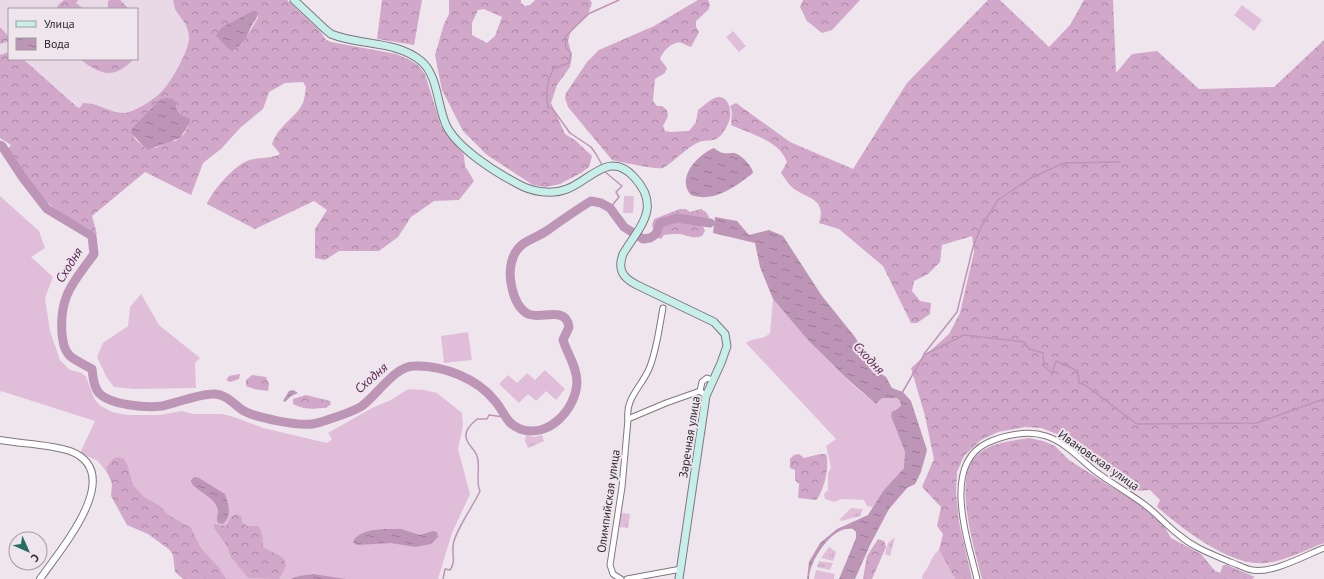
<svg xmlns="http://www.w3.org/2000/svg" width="1324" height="579" font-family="'PT Sans',sans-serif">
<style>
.built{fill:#e9d8e6;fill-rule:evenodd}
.grass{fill:#e0beda}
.forest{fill:url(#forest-crowns);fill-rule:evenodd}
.park{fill:url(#park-tufts)}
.water{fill:url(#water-ripples)}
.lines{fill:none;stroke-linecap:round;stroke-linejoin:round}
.stream{stroke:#bd95b7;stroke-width:1.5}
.river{stroke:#bd95b7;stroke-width:9}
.minor-casing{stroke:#80777e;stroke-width:7}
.tertiary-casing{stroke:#80777e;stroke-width:8}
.secondary-casing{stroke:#80777e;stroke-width:9}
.minor{stroke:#fff;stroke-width:5}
.tertiary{stroke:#fff;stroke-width:6}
.secondary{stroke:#c7efea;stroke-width:7}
.labels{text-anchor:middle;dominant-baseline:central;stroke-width:4;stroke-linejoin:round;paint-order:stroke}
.street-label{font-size:12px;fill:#2e2b2e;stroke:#efe5ed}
.water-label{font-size:13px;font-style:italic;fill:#5a2754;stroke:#efe5ed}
</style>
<defs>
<pattern id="forest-crowns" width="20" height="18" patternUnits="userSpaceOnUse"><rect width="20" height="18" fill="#d1a7ca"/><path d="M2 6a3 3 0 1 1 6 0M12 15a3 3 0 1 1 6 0" fill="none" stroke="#aa88a4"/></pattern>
<pattern id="park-tufts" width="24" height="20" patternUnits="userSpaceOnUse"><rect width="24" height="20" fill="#e0beda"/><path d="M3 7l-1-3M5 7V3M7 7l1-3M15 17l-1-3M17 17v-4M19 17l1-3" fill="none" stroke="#c0a3bb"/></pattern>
<pattern id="water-ripples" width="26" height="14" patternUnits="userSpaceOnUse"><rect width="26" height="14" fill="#bd95b7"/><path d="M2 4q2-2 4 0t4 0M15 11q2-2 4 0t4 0" fill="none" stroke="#9a7a95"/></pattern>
</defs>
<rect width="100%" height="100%" fill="#efe5ed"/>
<path class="built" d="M 0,0 L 263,0 L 185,74 L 128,124 L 98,117 L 0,71 ZM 9,9 L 137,9 L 137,59 L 9,59 Z"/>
<g class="grass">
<polygon points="1242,5 1262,20 1254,31 1234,15"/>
<polygon points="733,31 746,46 739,52 726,37"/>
<polygon points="0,196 39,231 45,248 31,257 53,277 45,298 50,331 60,360 70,370 82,373 86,377 95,400 101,406 112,412 127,415 159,415 182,411 193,414 222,414 234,417 263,428 327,443 332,439 328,433 372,408 391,400 408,389 424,390 437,393 462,413 463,426 458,449 470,494 452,533 438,579 204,579 157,539 98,461 80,453 95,421 1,391 0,395"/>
<polygon points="624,196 634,196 633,213 623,213"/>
<polygon points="141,294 159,325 200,358 195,363 196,388 134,389 114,387 107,378 97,357 103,343 128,326 130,307"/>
<path d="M 773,299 C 805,336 837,374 876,404 L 882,398 L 897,398 L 900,401 L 901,406 L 895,409 L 891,416 L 905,452 L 906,461 L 904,468 L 883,491 L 873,507 L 867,506 L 864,500 L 842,499 L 834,502 L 825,499 L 824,494 L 828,490 L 828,473 L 831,468 L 826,446 L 836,439 L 746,343 C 752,337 763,341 770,333 Z"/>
<polygon points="468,332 472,360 444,363 441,336"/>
<polygon points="545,370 565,389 556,400 546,391 536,401 528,394 519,403 499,384 508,375 517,383 527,373 535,380"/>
<path d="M 939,550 L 955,579 L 922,579 L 923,574 C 930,567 931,555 939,550 Z"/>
<polygon points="816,570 835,574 834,579 814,579"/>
</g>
<g class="forest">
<polygon points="64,0 78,0 76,3 84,9 57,9 58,5"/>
<polygon points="110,0 120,0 129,9 108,9 108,1"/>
<path d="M 173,0 L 287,0 L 320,31 L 326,40 L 331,42 L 396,54 L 408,59 L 418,65 L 425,74 L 441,126 L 464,155 L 465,166 L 474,181 L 459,200 L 434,201 L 411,217 L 398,237 L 379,251 L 339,251 L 325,260 L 315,258 L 315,229 L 327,210 L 314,201 L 255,229 L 207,204 C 212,191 234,166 247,161 C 257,157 271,159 280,154 L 272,144 C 280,123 295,119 303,103 C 305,98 305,92 306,87 L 303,82 L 285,83 L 269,92 L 263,109 L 241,127 L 221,149 L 203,163 L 191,195 L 145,172 L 92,216 L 97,234 L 77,222 L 60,214 L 44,199 L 26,179 L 7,150 L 11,145 L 0,138 L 0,55 L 9,52 L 9,59 L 23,59 L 77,107 L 80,108 L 83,103 C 100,103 109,113 124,113 C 133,113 155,99 161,92 C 170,84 189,51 189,38 C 189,25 181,19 175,9 C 174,6 174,3 173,0 ZM 252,11 L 258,12 L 258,18 L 241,45 L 222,27 ZM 176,109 L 179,114 L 185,116 L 189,124 L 184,134 L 176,141 L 170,141 L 155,148 L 145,148 L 134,138 L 132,128 L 149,112 Z"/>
<polygon points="382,0 422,0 414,45 377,39"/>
<path d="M 449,0 L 521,0 L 521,3 L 525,6 L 530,5 L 535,0 L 590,0 L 592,3 L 587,17 L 571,30 L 568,41 L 572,56 L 570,67 L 557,85 L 551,103 L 565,134 L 575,140 L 592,156 L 589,167 L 581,173 L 560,184 L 546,187 L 533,185 L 487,155 L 463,131 L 442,90 L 435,55 L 444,24 L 449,14 ZM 484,9 L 502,17 L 495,36 L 487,43 L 472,35 L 472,23 L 478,10 Z"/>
<path d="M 698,0 L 708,0 L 710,5 L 708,10 L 696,21 L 696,27 L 699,32 L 691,47 C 687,46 685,44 682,43 C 673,40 662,52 660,59 L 667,68 L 665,73 L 655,79 L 653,101 L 657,106 L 662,106 L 667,110 L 668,116 L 663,126 L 665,131 L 671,132 L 689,131 L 696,122 L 698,110 C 703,107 711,98 718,97 C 728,96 732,110 730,118 C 729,123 725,130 722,134 C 714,144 707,138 697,143 C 685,149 675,161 663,168 C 658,170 620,162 612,160 L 568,107 L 565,98 L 566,93 L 587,62 L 599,50 L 654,26 Z"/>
<polygon points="803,0 860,0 832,30 822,33 807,21 800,7"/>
<path d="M 988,0 L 1000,0 L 1049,47 L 1070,25 L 1084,0 L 1113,0 L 1116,73 L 1132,54 L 1157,51 L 1199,89 L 1274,87 L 1324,40 L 1324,543 C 1306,550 1285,561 1266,563 C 1230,567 1183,529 1157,507 L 1160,500 L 1150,490 L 1136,491 L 1062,436 L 1041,428 L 1025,427 L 998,432 L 981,440 L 964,456 L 957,472 L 956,492 L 959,522 L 972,579 L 955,579 L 939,550 L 943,534 L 937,526 L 941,507 L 922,487 L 934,459 L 925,416 L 911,368 L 949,334 L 960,313 L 974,252 L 972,236 L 942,245 L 940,262 L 928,274 L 914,281 L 912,291 L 920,301 L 931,303 L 930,314 L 917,323 L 911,323 L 883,266 L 839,229 L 819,223 C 827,198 807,199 793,188 C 788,184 785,178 781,173 L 787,162 C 779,140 750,134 731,125 L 732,112 L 730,106 L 736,103 L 790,142 L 853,169 L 907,83 Z"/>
<polygon points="0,27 9,37 9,41 0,44"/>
<path d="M 80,59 L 134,59 C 115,79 101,76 80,59 Z"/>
<path d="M 680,209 L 686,209 L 690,212 L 701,209 L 706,212 L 709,217 L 703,226 L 705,231 L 702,236 C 693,239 689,236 680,234 C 675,234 669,234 664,235 L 661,239 L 656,236 L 652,225 L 654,219 Z"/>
<polygon points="240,374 239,379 230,382 226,380 229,376"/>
<polygon points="252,375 266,377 269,384 268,391 254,389 246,386 246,380"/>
<path d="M 306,395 L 330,401 L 331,404 L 326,408 C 312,408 307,411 293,404 L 293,399 Z"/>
<path d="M 1029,438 L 1043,441 L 1055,446 L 1069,460 L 1143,507 L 1164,526 L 1171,538 L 1201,554 L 1215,571 L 1220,573 L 1223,565 L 1227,565 L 1255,577 L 1252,579 L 982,579 C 975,550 953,482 975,457 C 987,443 1012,441 1029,438 Z"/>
<path d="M 799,454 L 804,458 L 820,454 L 826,454 C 830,465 824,492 816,500 L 798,498 L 799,484 L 795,480 L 795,470 L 790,468 L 790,459 L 794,455 Z"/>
<polygon points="118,457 124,459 127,464 133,485 144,497 160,506 167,514 191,528 201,548 220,569 226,579 183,579 175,572 173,555 170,550 148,534 127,525 111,496 112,484 106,468 113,459"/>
<path d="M 237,514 L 242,517 L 242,522 L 247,526 L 258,526 C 264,534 262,538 263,547 C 279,557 295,556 279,579 L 248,578 L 231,557 L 227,546 L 214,528 L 214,524 L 226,526 L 232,516 Z"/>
<polygon points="878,539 884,541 886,547 872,579 863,579 867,556"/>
</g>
<g class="park">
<polygon points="526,435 534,437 542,435 544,441 528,448 525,441"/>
<polygon points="851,508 863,509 860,516 841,521 839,520"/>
<polygon points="621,513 630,514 628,528 619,527"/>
<polygon points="895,537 890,556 885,554 888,543"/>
<polygon points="829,547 836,552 833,561 821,558"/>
<polygon points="819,561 833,563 830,570 817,567"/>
</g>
<g class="water">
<path d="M 252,11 L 258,12 C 258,19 254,21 251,27 C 246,38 243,47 230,50 L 216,36 L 222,27 Z"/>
<path d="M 167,98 L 173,99 L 176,103 C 175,114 182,114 190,119 L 189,124 L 180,138 L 150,149 L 145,148 L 131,133 L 132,128 L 161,99 Z"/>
<path d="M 714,148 C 723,155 724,153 734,153 C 741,154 753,167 753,173 C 735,187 714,203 691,195 C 676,178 697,155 714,148 Z"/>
<path d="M 715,217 L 737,221 L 749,235 L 769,230 L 783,236 L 822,296 L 855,337 L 872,368 L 886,377 L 892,388 L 903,392 L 911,401 L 927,450 L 921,472 L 915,484 L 907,488 L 889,509 L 870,545 L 855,579 L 839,579 L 856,538 L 856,532 L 853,529 C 833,524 809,561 809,579 L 807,579 L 809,562 L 820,543 L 837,529 L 868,515 L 883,491 L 904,468 L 905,452 L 891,416 L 892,412 L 901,406 L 900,401 L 897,398 L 882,398 L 876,404 L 845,377 L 808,340 L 773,299 L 760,267 L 755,243 L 713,233 Z"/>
<polygon points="293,390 298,393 291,396 285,402 283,401 289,391"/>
<path d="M 194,477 L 199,478 L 225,494 C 229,505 232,516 223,524 L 218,523 C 215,517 220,512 217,507 C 213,497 199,492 192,484 L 191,480 Z"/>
<path d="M 401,529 L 420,535 L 433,531 L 437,532 L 438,537 L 431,544 L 415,547 L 391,543 L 357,545 L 353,542 C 359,527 388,529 401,529 Z"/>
<polygon points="313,574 346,579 291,579 299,576"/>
</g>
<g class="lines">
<g class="stream">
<path d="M 602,165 L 596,154 L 591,147 L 570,133 L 552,108 L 548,108 C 545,92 547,81 554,68 L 569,63 L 571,53 L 566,48 L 565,37 L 588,14 L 619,0"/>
<polyline points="604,171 622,186 616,192 619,197 610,208"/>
<polyline points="924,354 957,312 973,247 981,227 998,200 1029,179 1064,163 1120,162"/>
<polyline points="902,393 924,355 964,335 1024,342 1029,349 1043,353 1044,366 1052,373 1056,361 1078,371 1079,383 1085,385 1137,424 1257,423 1324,399"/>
<path d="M 443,579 L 445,569 L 450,570 C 456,562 452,555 453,546 C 454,532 474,505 480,491 C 475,480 481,468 477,456 C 475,449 467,445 466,437 C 465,429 472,424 477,419 L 487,419 L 489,415 L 504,417"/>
</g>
<path class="river" d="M 0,145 L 2,146 L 23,178 L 47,209 L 92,236 L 94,254 C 73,283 59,296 62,334 C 63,342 64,350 70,356 C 76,361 85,365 92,369 C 93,376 93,386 99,393 C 110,405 146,408 162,406 C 176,403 202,393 215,394 C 228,395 234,405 244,411 C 257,418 298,426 312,424 C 320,423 329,419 336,417 C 345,414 354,411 362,406 C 377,395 395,366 414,366 C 442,365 477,378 495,401 C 504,411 506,424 520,429 C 549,439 576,409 577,382 C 577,367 567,353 563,340 L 569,327 C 566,305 541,320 528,314 C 519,309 514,297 512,288 C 508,272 510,251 526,242 C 533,238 541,235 548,230 C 562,220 576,210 591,201 L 601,203 L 610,208 L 624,227 L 643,239 L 650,238 L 656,234 L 660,223 L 677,218 L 710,223"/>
<g class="minor-casing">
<g id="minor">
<polyline points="706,396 700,391 702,382 707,378 712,380"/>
<polyline points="628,419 666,403 700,391"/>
<path d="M 621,579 L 613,574 L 610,565 L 622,487 L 628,419 C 625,399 641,387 649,369 C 657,350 659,328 663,308"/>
<polyline points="627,579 681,569"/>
<path d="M 977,579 C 968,541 941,465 987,443 C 1004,435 1028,430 1046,436 C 1065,442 1080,459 1095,471 C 1111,483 1129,493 1145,505 C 1157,514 1167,526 1179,535 C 1194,548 1212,554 1230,562 C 1237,564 1245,569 1252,570 C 1272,574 1306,555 1324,548"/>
</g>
</g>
<g class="tertiary-casing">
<path id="tertiary" d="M 0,440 C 22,444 48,444 70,451 C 128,473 59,551 40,579"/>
</g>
<g class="secondary-casing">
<path id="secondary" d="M 294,0 L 326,30 L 331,34 C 360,46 395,40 421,61 C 438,75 437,105 446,125 C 457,148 495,172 518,184 C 532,192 552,195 567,189 C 591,180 609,150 634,177 C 662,207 640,226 623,254 C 617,270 623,278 637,285 L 714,322 L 725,334 L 727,346 L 721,363 L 706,396 L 679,579"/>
</g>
<use href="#minor" class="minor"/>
<use href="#tertiary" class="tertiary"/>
<use href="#secondary" class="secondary"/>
</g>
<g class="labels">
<g class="street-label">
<text transform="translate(689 437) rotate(-81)">Заречная улица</text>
<text transform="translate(1099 460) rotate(35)">Ивановская улица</text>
<text transform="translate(608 501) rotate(-82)">Олимпийская улица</text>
</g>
<g class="water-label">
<text transform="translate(69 265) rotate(-58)">Сходня</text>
<text transform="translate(869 358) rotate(47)">Сходня</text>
<text transform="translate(371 378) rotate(-41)">Сходня</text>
</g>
</g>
<rect x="8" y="8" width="130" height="52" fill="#efe5ed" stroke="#a29ba1"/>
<rect x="16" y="21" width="20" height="6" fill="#c7efea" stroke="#a29ba1"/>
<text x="44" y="28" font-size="12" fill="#2e2b2e">Улица</text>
<rect x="16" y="38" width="20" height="12" fill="url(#water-ripples)" stroke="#a29ba1"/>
<text x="44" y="48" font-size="12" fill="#2e2b2e">Вода</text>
<g transform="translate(28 551) rotate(135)"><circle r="19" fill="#efe5ed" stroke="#a29ba1"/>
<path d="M0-3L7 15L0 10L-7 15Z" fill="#266e64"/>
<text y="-6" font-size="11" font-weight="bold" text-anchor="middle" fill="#2e2b2e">С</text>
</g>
</svg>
